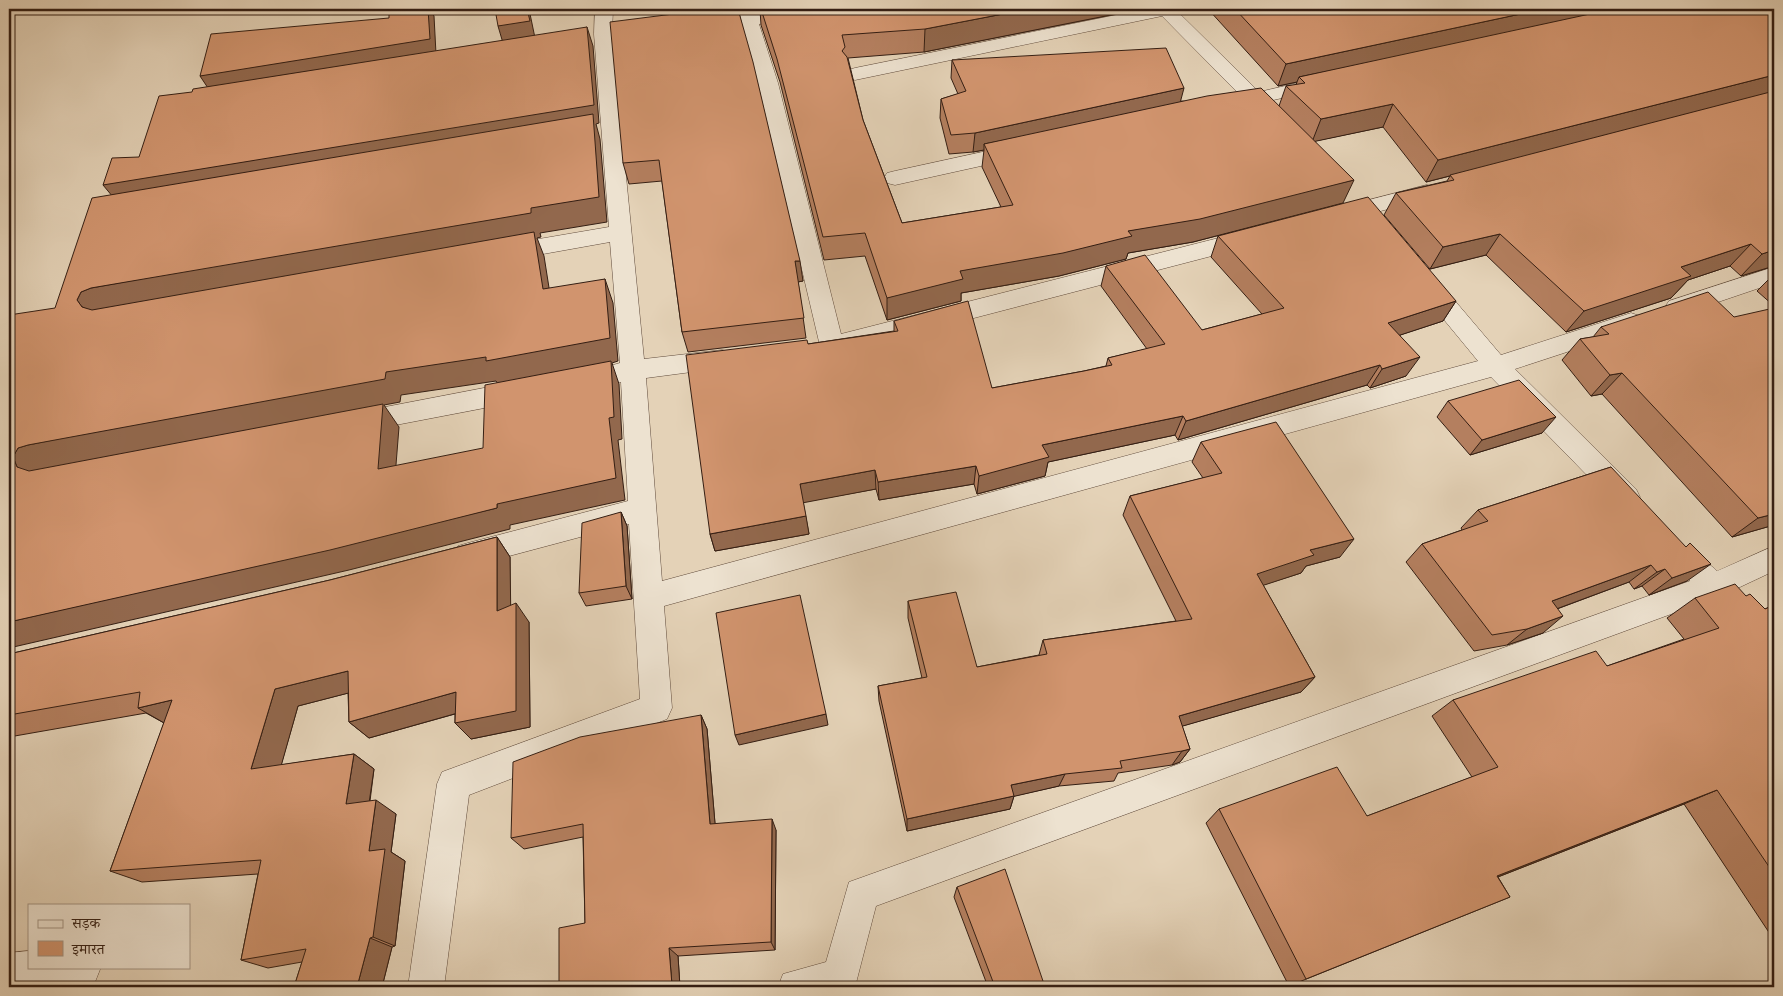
<svg xmlns="http://www.w3.org/2000/svg" width="1783" height="996" font-family="'Libre Bodoni','Noto Serif Devanagari',serif">
<style>
.lines{fill:none;stroke-linecap:round;stroke-linejoin:round}
.minor-casing{stroke:#604b3c;stroke-width:1}
.minor{fill:#ede2d0;fill-rule:evenodd}
.wall{fill:#b47f5f;stroke:#341e13}
.shaded-wall{fill:#92684d;stroke:#341e13}
.building{fill:#d1946e;stroke:#341e13}
</style>
<rect width="100%" height="100%" fill="#e4d2b7"/>
<filter id="stains"><feTurbulence type="fractalNoise" baseFrequency=".004" numOctaves="4"/><feColorMatrix values="0 0 0 0 .2 0 0 0 0 .09 0 0 0 0 .02 0 0 0 .5 -.17"/></filter>
<radialGradient id="worn" r=".72"><stop offset=".6" stop-color="#630" stop-opacity="0"/><stop offset="1" stop-color="#630" stop-opacity=".3"/></radialGradient>
<g class="lines">
<g class="minor-casing">
<g id="minor">
<polygon points="595,9 613,9 612,34 644,359 722,350 731,352 734,359 731,366 722,368 646,378 662,581 1478,361 1417,287 1413,281 1417,275 1425,273 1433,275 1501,355 1631,313 1640,316 1643,322 1640,328 1515,369 1636,489 1640,497 1636,505 1626,508 1616,505 1491,377 664,606 672,708 667,719 469,795 444,987 408,987 437,784 442,772 640,699 629,524 468,567 458,564 454,555 458,546 468,543 628,501 621,382 615,384 606,381 602,374 606,367 620,363 610,242 504,261 496,259 493,253 496,247 504,245 609,227 594,34"/>
<polygon points="797,9 805,10 808,14 805,18 759,24 778,83 841,334 1250,230 1258,233 1261,238 1258,243 1250,246 832,355 823,352 820,346 758,83 741,26 705,30 699,28 696,24 699,20 705,18"/>
<path d="M 1146,9 L 1180,9 L 1178,12 L 1259,92 L 1319,78 L 1326,80 L 1329,84 L 1326,88 L 1269,101 L 1282,116 L 1279,120 C 1265,124 1259,115 1250,105 L 1239,108 L 1232,106 L 1229,102 L 1232,98 L 1241,96 L 1162,16 L 855,80 L 848,78 L 845,74 L 848,70 L 855,68 Z"/>
<polygon points="1019,144 1026,146 1029,151 1026,156 895,185 887,183 884,178 887,173 895,171"/>
<polygon points="1427,185 1435,187 1438,192 1435,197 1338,222 1330,220 1327,215 1330,210"/>
<polygon points="1774,267 1774,283 1677,316 1669,313 1665,307 1669,301"/>
<polygon points="521,381 530,384 534,391 530,398 521,401 354,433 345,430 341,423 345,416 354,413"/>
<path d="M 1774,546 L 1774,571 L 1723,595 L 876,906 L 855,987 L 778,987 L 783,974 L 826,962 L 849,882 L 1690,581 L 1686,573 L 1690,564 C 1702,560 1708,562 1717,571 Z"/>
<polygon points="29,951 29,967 101,967 93,987 9,987 9,953"/>
</g>
</g>
<use href="#minor" class="minor"/>
</g>
<g class="wall">
<polygon points="676,9 1141,9 924,52 848,58 863,120 902,223 1001,207 982,167 984,150 973,152 949,154 940,118 941,99 958,94 951,78 952,60 1180,101 1279,106 1286,86 1296,85 1297,82 1278,86 1208,9 1774,9 1774,266 1741,276 1730,266 1688,280 1671,298 1566,332 1486,255 1430,269 1384,215 1396,193 1447,181 1450,176 1426,182 1383,127 1315,141 1343,203 1193,242 1128,253 1126,259 1059,276 961,293 961,301 887,320 865,256 824,260 780,82 761,25 760,10 739,13 803,281 798,282 806,338 688,352 682,332 662,181 629,184 623,163 677,13"/>
<polygon points="1218,236 1456,301 1443,321 1400,335 1406,376 1370,388 1367,385 1178,440 1175,435 1048,462 1045,476 977,494 974,484 879,500 876,489 803,502 809,534 715,551 710,534 808,344 894,331 894,321 992,388 1084,371 1106,366 1108,358 1147,349 1101,286 1106,266 1202,330 1262,314 1211,257"/>
<polygon points="1774,274 1774,306 1757,291"/>
<polygon points="1734,317 1774,525 1732,537 1602,394 1591,396 1562,360 1580,339 1593,337 1601,327"/>
<polygon points="1448,401 1542,433 1470,455 1437,417"/>
<polygon points="1201,442 1340,557 1306,566 1301,573 1263,585 1315,677 1301,692 1182,726 1190,749 1180,762 1172,765 1118,773 1114,781 1059,786 1014,796 1010,809 907,831 879,701 878,686 922,678 908,618 908,601 977,667 1039,655 1043,640 1176,621 1123,515 1130,496 1203,478 1192,462"/>
<polygon points="1611,467 1687,581 1649,595 1642,586 1634,589 1629,582 1557,609 1543,633 1507,645 1474,651 1406,562 1422,544 1462,530 1461,528 1478,510"/>
<polygon points="621,512 627,526 632,599 586,606 579,593"/>
<polygon points="497,537 510,557 510,605 529,622 530,727 471,739 455,723 455,714 369,738 349,722 348,693 298,706 281,765 354,754 374,769 370,801 396,814 391,852 405,861 395,946 392,947 382,987 294,987 302,962 268,968 241,960 258,874 142,882 110,871 164,723 146,713 9,737 9,654 330,580"/>
<polygon points="1746,596 1765,609 1774,605 1774,940 1684,804 1498,877 1510,897 1289,986 1206,823 1219,809 1367,816 1472,777 1432,716 1453,700 1607,666 1684,639 1667,618 1695,598"/>
<polygon points="701,715 707,729 715,824 776,830 775,950 678,956 680,987 559,987 585,923 583,837 524,849 511,838"/>
<polygon points="957,887 1045,987 988,987 954,897"/>
</g>
<g class="shaded-wall">
<polygon points="428,9 430,9 434,16 436,54 210,91 200,76"/>
<polygon points="527,9 529,9 535,38 503,43 498,26"/>
<polygon points="1029,9 1141,9 924,52 925,29"/>
<polygon points="1544,9 1633,9 1299,77 1297,82 1278,86 1286,64"/>
<polygon points="587,27 593,46 599,123 596,124 600,139 607,222 540,233 541,237 537,238 544,256 553,313 103,316 82,307 77,300 81,292 91,288 531,208 118,203 103,185"/>
<polygon points="1774,75 1774,93 1426,182 1438,160"/>
<polygon points="1184,88 1179,107 984,144 984,150 973,152 975,133"/>
<polygon points="1393,104 1383,127 1312,142 1321,119"/>
<polygon points="1354,180 1343,203 1193,242 1128,253 1126,259 1059,276 961,293 961,301 887,320 887,298 960,271 1128,231"/>
<polygon points="1500,234 1486,255 1430,269 1443,247"/>
<polygon points="1751,244 1730,266 1688,280 1671,298 1566,332 1584,311 1681,267"/>
<polygon points="1774,250 1774,266 1741,276 1762,254"/>
<polygon points="795,261 800,261 803,281 797,282"/>
<polygon points="605,279 613,303 618,361 612,363 619,384 622,439 618,440 625,500 510,525 510,529 349,570 9,648 9,622 497,508 498,384 496,381 401,395 400,402 384,405 399,427 394,490 40,479 17,467 13,457 18,448 28,445 386,372"/>
<polygon points="1456,301 1443,321 1376,343 1388,323"/>
<polygon points="1420,357 1406,376 1370,388 1382,369"/>
<polygon points="1380,365 1367,385 1178,440 1186,421"/>
<polygon points="1622,373 1602,394 1591,396 1610,375"/>
<polygon points="1183,416 1175,435 1048,462 1045,476 977,494 979,476 1042,445"/>
<polygon points="1556,417 1542,433 1470,455 1482,440"/>
<polygon points="976,466 974,484 879,500 878,482"/>
<polygon points="875,470 876,489 802,503 800,484"/>
<polygon points="621,512 627,526 632,599 626,586"/>
<polygon points="1774,514 1774,525 1732,537 1758,518"/>
<polygon points="806,516 809,534 715,551 710,534"/>
<polygon points="497,537 510,557 511,629 497,611"/>
<polygon points="1354,539 1340,557 1306,566 1301,573 1246,591 1257,574 1310,550"/>
<polygon points="1711,564 1687,581 1649,595 1672,578"/>
<polygon points="1651,565 1629,582 1532,618 1552,601"/>
<polygon points="1665,569 1642,586 1634,589 1657,572"/>
<polygon points="516,603 529,622 530,727 471,739 455,723"/>
<polygon points="1563,616 1543,633 1507,645 1527,629"/>
<polygon points="348,671 368,688 298,706 276,784 251,769 275,689"/>
<polygon points="1315,677 1301,692 1169,730 1179,716"/>
<polygon points="456,692 472,709 369,738 349,722"/>
<polygon points="172,700 166,724 138,708"/>
<polygon points="826,714 828,725 739,745 735,735"/>
<polygon points="701,715 707,729 716,835 710,824"/>
<polygon points="1190,749 1180,762 1172,765 1182,751"/>
<polygon points="354,754 374,769 367,817 346,804"/>
<polygon points="1065,774 1059,786 1007,798 1011,785"/>
<polygon points="1717,790 1684,804 1472,887 1497,876"/>
<polygon points="1014,796 1010,809 907,831 907,819"/>
<polygon points="376,800 396,814 391,852 405,861 395,946 373,937 369,851"/>
<polygon points="772,819 776,830 775,950 771,942"/>
<polygon points="370,938 392,947 382,987 357,987"/>
<polygon points="669,948 678,956 680,987 675,987 672,985"/>
</g>
<g class="building">
<polygon points="389,9 428,9 430,39 200,76 211,34 389,18"/>
<polygon points="495,9 527,9 530,21 498,26"/>
<polygon points="713,9 738,9 753,62 800,261 795,261 804,318 682,332 659,160 623,163 610,22"/>
<polygon points="761,9 1029,9 925,29 842,35 845,47 842,51 847,57 863,120 902,223 1013,205 984,144 1207,96 1261,88 1354,180 1200,219 1128,231 1132,236 1063,253 960,271 963,279 887,298 865,233 823,237 777,59"/>
<polygon points="1235,9 1544,9 1286,64"/>
<polygon points="1613,9 1764,9 1774,18 1774,75 1438,160 1393,104 1321,119 1286,86 1305,83 1299,77"/>
<polygon points="587,27 594,105 103,185 112,158 139,157 159,96 192,92 193,89"/>
<polygon points="1166,48 1184,88 975,133 951,135 941,99 966,91 952,60"/>
<polygon points="1774,91 1774,250 1762,254 1751,244 1681,267 1691,276 1584,311 1500,234 1443,247 1396,193 1454,180 1450,175"/>
<polygon points="593,114 599,197 531,208 531,213 91,288 81,292 77,300 82,307 92,310 534,232 543,289 605,279 610,338 486,361 486,357 386,372 385,379 28,445 18,448 13,457 17,467 29,471 383,404 378,469 483,448 485,385 611,361 614,417 609,418 616,478 497,504 497,508 330,550 9,622 9,315 55,308 92,198"/>
<polygon points="1368,197 1456,301 1388,323 1420,357 1382,369 1380,365 1186,421 1183,416 1042,445 1049,457 979,476 976,466 878,482 875,470 800,484 806,516 710,534 686,355 807,340 808,344 898,331 894,321 968,301 992,388 1084,371 1112,365 1108,358 1165,344 1106,266 1145,255 1202,330 1284,308 1218,236"/>
<polygon points="1708,292 1734,317 1774,308 1774,514 1758,518 1622,373 1610,375 1580,339 1609,334 1601,327"/>
<polygon points="1519,380 1556,417 1482,440 1448,401"/>
<polygon points="1276,422 1354,539 1310,550 1314,555 1257,574 1315,677 1179,716 1190,749 1182,751 1120,761 1122,768 1065,774 1011,785 1014,796 907,819 878,686 927,677 908,601 956,592 977,667 1047,654 1043,640 1192,619 1130,496 1222,473 1201,442"/>
<polygon points="1611,467 1686,547 1690,543 1711,564 1672,578 1665,569 1657,572 1651,565 1552,601 1563,616 1527,629 1492,635 1422,544 1488,521 1478,510"/>
<polygon points="621,512 626,586 579,593 582,523"/>
<polygon points="497,537 497,611 516,603 516,711 455,723 456,692 349,722 348,671 275,689 251,769 354,754 346,804 376,800 369,851 385,849 373,937 370,938 357,987 294,987 306,949 241,960 261,860 110,871 172,700 138,708 140,692 9,715 9,654 330,580"/>
<polygon points="1735,584 1746,596 1750,594 1765,609 1774,605 1774,874 1717,790 1497,876 1510,897 1306,979 1219,809 1337,767 1367,816 1498,767 1453,700 1596,651 1607,666 1719,628 1695,598"/>
<polygon points="800,595 826,714 735,735 716,613"/>
<polygon points="701,715 710,824 772,819 771,942 669,948 672,985 660,987 559,987 559,928 585,923 583,824 511,838 513,762 580,737"/>
<polygon points="1005,869 1045,987 995,987 957,887"/>
</g>
<rect width="1783" height="996" fill="none" stroke="#e4d2b7" stroke-width="30"/>
<rect x="10" y="10" width="1763" height="976" fill="none" stroke="#341e13" stroke-width="2.5"/>
<rect x="15" y="15" width="1753" height="966" fill="none" stroke="#341e13"/>
<rect x="28" y="904" width="162" height="65" fill="#ede2d0" stroke="#a39484"/>
<rect x="38" y="920" width="25" height="8" fill="#ede2d0" stroke="#a39484"/>
<text x="72" y="928" font-size="15" fill="#341e13">सड़क</text>
<rect x="38" y="941" width="25" height="15" fill="#d1946e" stroke="#a39484"/>
<text x="72" y="954" font-size="15" fill="#341e13">इमारत</text>
<rect width="100%" height="100%" filter="url(#stains)"/>
<rect width="100%" height="100%" fill="url(#worn)"/>
</svg>
